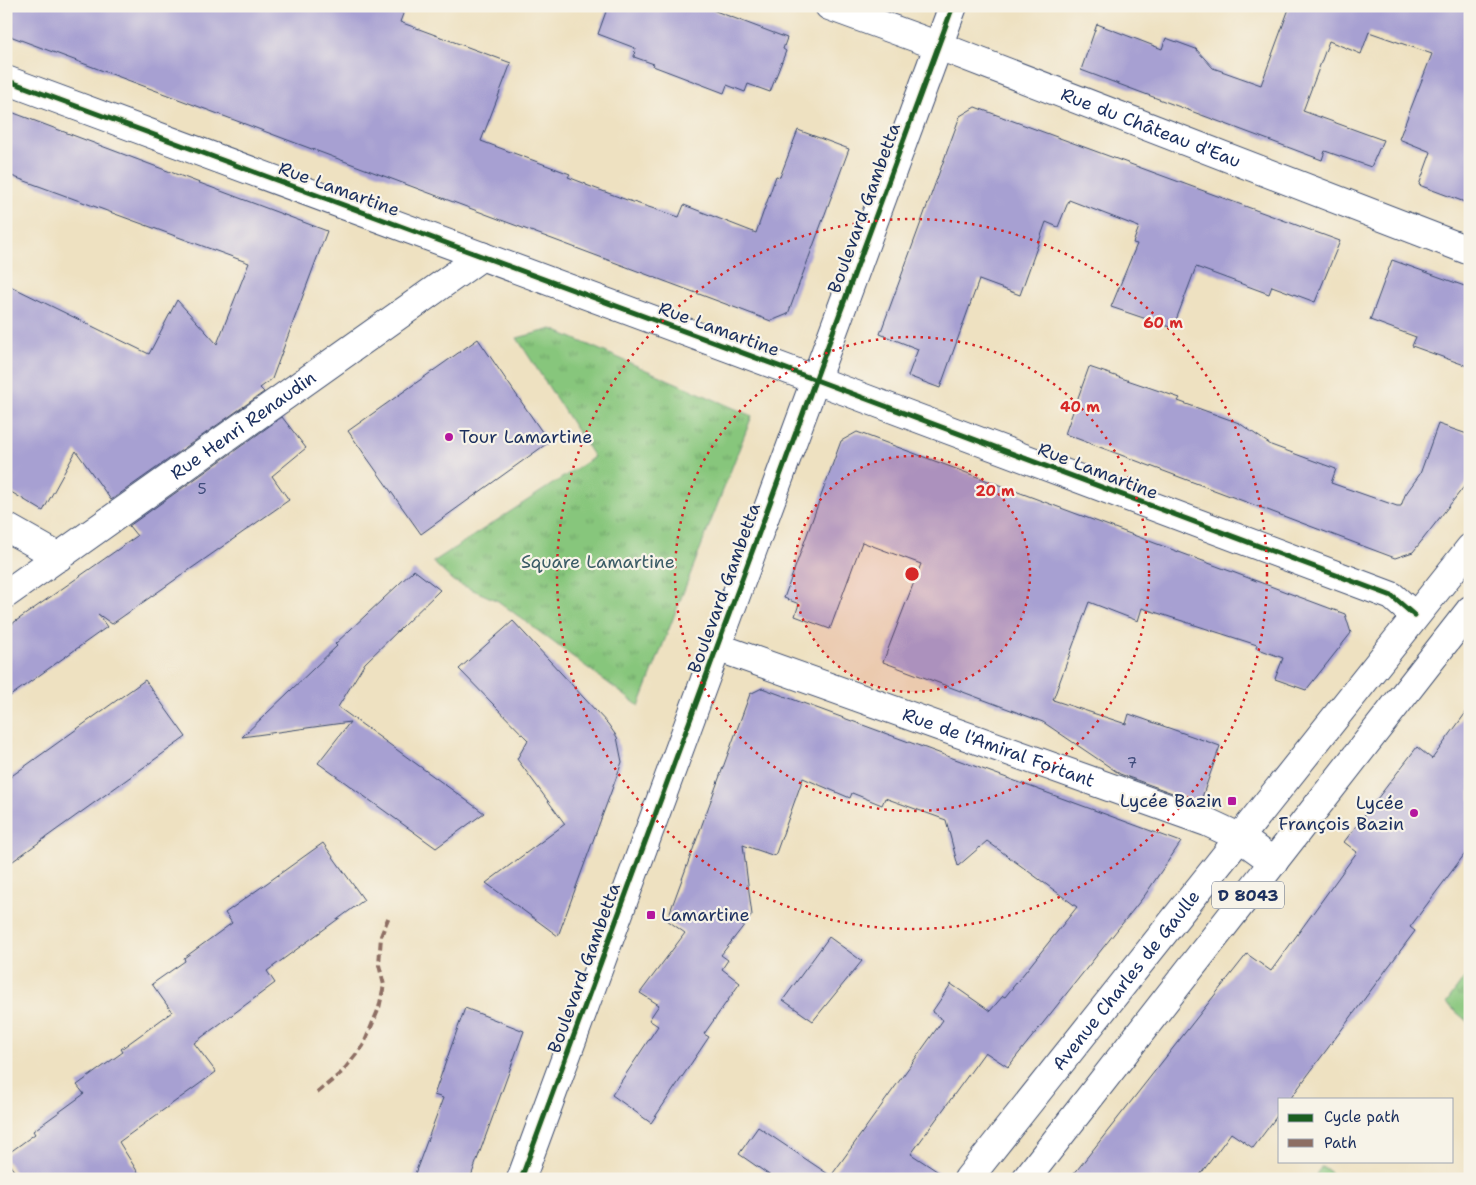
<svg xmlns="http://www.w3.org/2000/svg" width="1476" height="1185" font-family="'Shantell Sans',sans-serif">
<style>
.park{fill:url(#park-tufts);stroke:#517a6d}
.building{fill:#a7a0d2}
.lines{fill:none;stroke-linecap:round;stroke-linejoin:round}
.minor-casing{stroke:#3b4a6d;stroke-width:30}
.tertiary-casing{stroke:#3b4a6d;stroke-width:30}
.primary-casing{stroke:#3b4a6d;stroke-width:30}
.minor{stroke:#fff;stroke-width:28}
.tertiary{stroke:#fff;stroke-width:28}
.primary{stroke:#fff;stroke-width:28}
.quiet{stroke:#8d6e63;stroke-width:4;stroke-dasharray:8 4;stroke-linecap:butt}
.cycleway-casing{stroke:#f7f3e8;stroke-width:8}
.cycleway{stroke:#1b5e20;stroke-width:5}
.ring{fill:none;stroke:#d62828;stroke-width:2.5;stroke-dasharray:2.5 5}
.poi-dot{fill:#b5179e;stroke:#f7f3e8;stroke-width:2}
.labels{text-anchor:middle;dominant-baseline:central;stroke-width:4.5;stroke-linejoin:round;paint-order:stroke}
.number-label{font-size:15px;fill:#3e4b7b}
.shield{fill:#f7f3e8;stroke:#5d6a87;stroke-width:1}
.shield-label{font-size:16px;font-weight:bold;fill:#1b2f5e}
.street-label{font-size:18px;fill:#1b2f5e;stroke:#f7f3e8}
.poi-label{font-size:18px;fill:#1b2f5e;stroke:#f7f3e8;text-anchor:start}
.park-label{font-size:18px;fill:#3b5c67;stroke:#f7f3e8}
.centre{fill:#d62828;stroke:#f7f3e8;stroke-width:2.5}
.ring-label{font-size:15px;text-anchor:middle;font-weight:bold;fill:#d62828;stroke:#f7f3e8;stroke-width:4.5;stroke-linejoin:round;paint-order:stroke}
</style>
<defs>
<pattern id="park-tufts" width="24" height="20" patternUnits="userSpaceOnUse" patternTransform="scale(1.25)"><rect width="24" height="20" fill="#87c67c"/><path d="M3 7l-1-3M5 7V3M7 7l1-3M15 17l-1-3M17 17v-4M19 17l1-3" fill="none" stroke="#6ea169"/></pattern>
</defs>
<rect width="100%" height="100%" fill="#f7f3e8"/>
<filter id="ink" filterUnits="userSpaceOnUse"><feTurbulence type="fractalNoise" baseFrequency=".02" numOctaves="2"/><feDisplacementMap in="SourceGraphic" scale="10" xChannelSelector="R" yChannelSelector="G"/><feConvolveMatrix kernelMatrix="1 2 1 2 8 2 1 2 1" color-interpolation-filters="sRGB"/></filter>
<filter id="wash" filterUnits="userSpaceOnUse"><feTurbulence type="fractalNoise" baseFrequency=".0096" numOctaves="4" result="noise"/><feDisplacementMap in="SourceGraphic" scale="20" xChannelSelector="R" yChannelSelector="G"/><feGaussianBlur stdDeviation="1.12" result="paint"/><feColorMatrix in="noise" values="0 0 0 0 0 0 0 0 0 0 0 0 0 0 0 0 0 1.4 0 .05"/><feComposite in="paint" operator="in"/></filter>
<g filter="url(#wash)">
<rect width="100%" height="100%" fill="#eee1c1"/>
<g class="park">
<polygon points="552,329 752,416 639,706 498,601 453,581 433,562 594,457 517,338"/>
<polygon points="1470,970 1470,1024 1446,1003"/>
<polygon points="1322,1166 1340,1179 1313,1179"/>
</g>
<g id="blocks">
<g class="building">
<polygon points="6,6 406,6 400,22 511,63 481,141 570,174 568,177 586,184 586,185 627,200 679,217 684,205 756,233 776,176 780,177 798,130 849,149 788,314 771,321 10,36 6,26"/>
<polygon points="608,6 702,6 787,38 783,49 786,51 770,92 748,84 745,92 727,85 724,93 653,66 654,64 634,57 635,48 598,34"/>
<polygon points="1290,6 1456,6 1470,12 1470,204 1419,185 1431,152 1399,139 1432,54 1369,32 1361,54 1329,41 1303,111 1383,140 1371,167 1325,151 1322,160 1081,70 1097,24 1162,49 1166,38 1196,49 1213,68 1261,85"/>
<polygon points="975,107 1340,241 1315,302 1272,286 1269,294 1196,267 1173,328 1111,307 1137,244 1133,243 1139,227 1069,200 1058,227 1046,222 1020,295 979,280 940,388 908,376 918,349 880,334 960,116"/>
<polygon points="6,110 327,231 272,379 260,388 264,392 111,500 76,451 43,511 6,489 6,284 149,354 177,300 217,344 249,263 6,174"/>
<polygon points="1392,260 1470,288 1470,367 1412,346 1416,337 1370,320"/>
<polygon points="478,339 549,442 421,534 348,431"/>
<polygon points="1089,367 1180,398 1178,401 1239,423 1271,445 1336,469 1331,483 1397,506 1401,506 1405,495 1420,474 1438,424 1470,435 1470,479 1413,552 1395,558 1065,434"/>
<polygon points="282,417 306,448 272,476 289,500 112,624 98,614 107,627 6,699 6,628 137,536 129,526"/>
<polygon points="857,432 1345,614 1351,633 1306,690 1275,679 1283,658 1256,648 1257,645 1142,608 1138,621 1089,602 1053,700 1126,724 1129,714 1220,746 1200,803 1120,774 1043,722 883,662 921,564 862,542 830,629 795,616 799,604 784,598 841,441"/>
<polygon points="414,570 440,590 365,663 338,707 484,813 436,848 318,763 350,722 242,737 337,646 335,644"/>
<polygon points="513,621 608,724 617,737 622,762 558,936 486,883 565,824 517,759 528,740 459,669"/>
<polygon points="145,680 186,737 6,866 6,780"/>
<polygon points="762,688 1181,842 1145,895 1008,1067 985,1052 911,1154 949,1179 775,1179 739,1154 758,1127 831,1176 943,1020 932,1012 951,984 990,1011 1003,996 1005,997 1077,907 987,841 958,866 946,820 885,798 882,805 852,793 850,798 803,778 775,856 743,845 752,915 721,955 728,960 722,969 740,983 704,1034 709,1037 651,1123 612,1095 658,1026 649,1020 659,1005 640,993 685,933 667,920 750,694"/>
<polygon points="1470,707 1470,847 1410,927 1415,931 1290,1099 1280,1099 1280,1112 1253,1148 1231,1133 1197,1179 1070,1179 1247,954 1271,971 1357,852 1344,842 1417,747 1432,759"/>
<polygon points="323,843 364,900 267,971 275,983 194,1043 216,1072 119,1142 142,1179 20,1179 6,1160 6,1155 35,1134 33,1131 84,1094 77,1085 123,1052 121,1049 172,1012 152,984 185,961 184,958 232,923 225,913"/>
<polygon points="829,937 862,961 813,1021 783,1000"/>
<polygon points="465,1008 524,1031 470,1179 413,1179 443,1098 434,1095"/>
</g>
</g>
</g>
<g filter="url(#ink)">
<use href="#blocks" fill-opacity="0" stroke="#3b4a6d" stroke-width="1"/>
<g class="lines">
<g class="minor-casing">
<g id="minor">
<path id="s1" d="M 829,6 L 939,46 L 1470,251"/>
<polyline points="6,80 816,380 1392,596 1415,616"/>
<polyline points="6,527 59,557"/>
<path id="s2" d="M 6,594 L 482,256"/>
<path id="s3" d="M 717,647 L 1207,822 L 1239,837 L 1274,862"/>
</g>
</g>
<g class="tertiary-casing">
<polyline id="tertiary" points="521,1179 953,6"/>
</g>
<g class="primary-casing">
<g id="primary">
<path id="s4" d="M 968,1179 L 1470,548"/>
<polyline points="1026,1179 1470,610"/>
</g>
</g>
<use href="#minor" class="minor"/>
<use href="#tertiary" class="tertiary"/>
<use href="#primary" class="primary"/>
<polyline class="quiet" points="317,1093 342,1072 363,1046 379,1008 384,985 379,965 381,936 389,916"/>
<g class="cycleway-casing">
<g id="cycleway">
<polyline points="6,80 816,380 1392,596 1415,616"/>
<polyline points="521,1179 953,6"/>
</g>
</g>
<use href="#cycleway" class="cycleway"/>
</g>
</g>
<circle cx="912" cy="574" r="118" fill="#d62828" fill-opacity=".12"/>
<g class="ring">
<circle cx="912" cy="574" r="118"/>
<circle cx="912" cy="574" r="237"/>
<circle cx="912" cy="574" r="355"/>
</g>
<g class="poi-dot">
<circle cx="449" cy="437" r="5"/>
<rect x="1227" y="796" width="10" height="10" rx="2.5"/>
<circle cx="1414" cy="813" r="5"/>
<rect x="646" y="910" width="10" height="10" rx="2.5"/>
</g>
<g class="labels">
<g class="number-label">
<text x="202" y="489">5</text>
<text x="1132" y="763">7</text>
</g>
<rect class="shield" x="1212" y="881.5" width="72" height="27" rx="4"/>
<g class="shield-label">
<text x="1248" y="895">D 8043</text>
</g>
<g class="street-label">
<text stroke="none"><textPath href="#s1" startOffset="344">Rue du Château d'Eau</textPath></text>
<text transform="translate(339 189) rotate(20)">Rue Lamartine</text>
<text transform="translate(864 208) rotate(-70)">Boulevard Gambetta</text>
<text transform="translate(719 329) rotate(20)">Rue Lamartine</text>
<text stroke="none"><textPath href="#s2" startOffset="291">Rue Henri Renaudin</textPath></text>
<text transform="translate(1098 471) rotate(21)">Rue Lamartine</text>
<text transform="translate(724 588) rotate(-70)">Boulevard Gambetta</text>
<text stroke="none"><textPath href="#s3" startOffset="299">Rue de l'Amiral Fortant</textPath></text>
<text transform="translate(584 968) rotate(-70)">Boulevard Gambetta</text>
<text stroke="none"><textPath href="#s4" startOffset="254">Avenue Charles de Gaulle</textPath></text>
</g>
<g class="poi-label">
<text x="459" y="437">Tour Lamartine</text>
<text x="1222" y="801" text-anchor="end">Lycée Bazin</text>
<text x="1404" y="803" text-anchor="end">Lycée<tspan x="1404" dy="21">François Bazin</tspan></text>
<text x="661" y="915">Lamartine</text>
</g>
<g class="park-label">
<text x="598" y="562">Square Lamartine</text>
</g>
</g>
<circle cx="912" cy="574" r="8" class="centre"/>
<g class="ring-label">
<text x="1163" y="328">60 m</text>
<text x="1080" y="412">40 m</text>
<text x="995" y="496">20 m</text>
</g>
<rect width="1476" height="1185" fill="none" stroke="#f7f3e8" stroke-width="25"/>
<rect x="1278" y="1098" width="175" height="65" fill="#f7f3e8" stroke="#9fa5b1"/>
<rect x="1288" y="1114" width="25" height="8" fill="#1b5e20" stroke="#9fa5b1"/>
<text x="1324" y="1122" font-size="15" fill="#1b2f5e">Cycle path</text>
<rect x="1288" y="1139" width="25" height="8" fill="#8d6e63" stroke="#9fa5b1"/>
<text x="1324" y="1148" font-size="15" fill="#1b2f5e">Path</text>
</svg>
